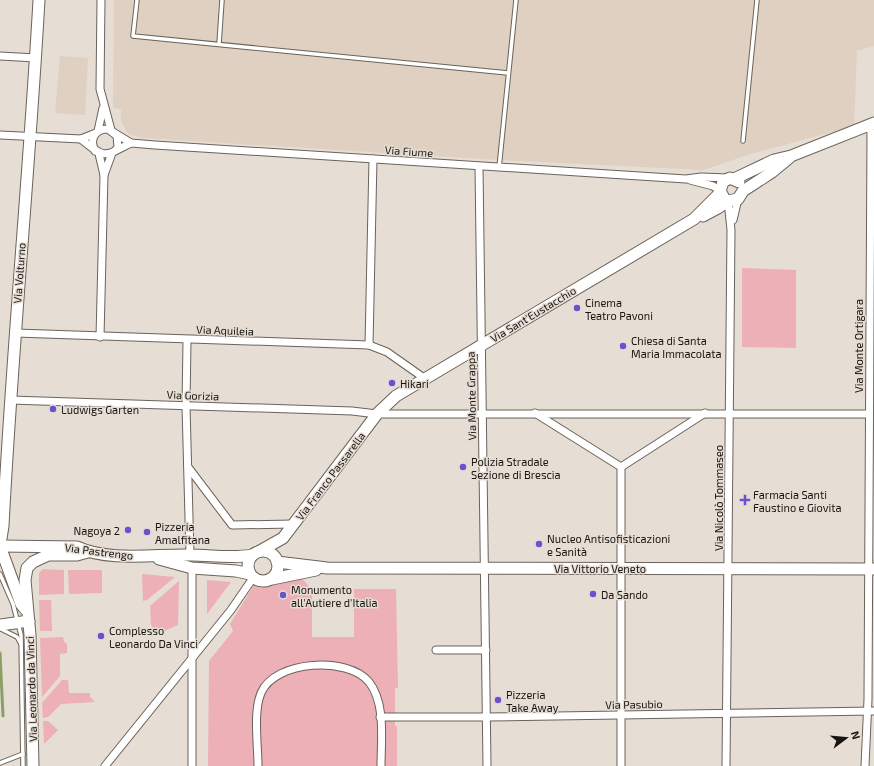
<svg xmlns="http://www.w3.org/2000/svg" width="874" height="766" font-family="'Exo 2',sans-serif">
<style>
.built{fill:#dfd0c1}
.green{fill:#ecb0b6}
.lines{fill:none;stroke-linecap:round;stroke-linejoin:round}
.stream{stroke:#8aa165;stroke-width:3}
.lane-casing{stroke:#6a635a;stroke-width:5.5}
.street-casing{stroke:#6a635a;stroke-width:9}
.secondary-casing{stroke:#6a635a;stroke-width:13}
.lane{stroke:#fff;stroke-width:3.5}
.street{stroke:#fff;stroke-width:7}
.secondary{stroke:#fff;stroke-width:11}
.poi-dot{fill:#6953cc;stroke:#e6ddd4;stroke-width:1.5}
.labels{text-anchor:middle;dominant-baseline:central;stroke-width:3;stroke-linejoin:round;paint-order:stroke}
.street-label{font-size:11px;fill:#181511;stroke:#e6ddd4}
.poi-label{font-size:11px;fill:#181511;stroke:#e6ddd4;text-anchor:start}
</style>
<rect width="100%" height="100%" fill="#e6ddd4"/>
<g class="built">
<polygon points="114,0 874,0 874,46 857,51 854,126 747,155 704,170 499,160 143,138 128,134 121,121 121,109 113,108"/>
<polygon points="60,56 88,58 85,115 55,113"/>
</g>
<g class="green">
<polygon points="742,268 796,270 796,348 742,347"/>
<polygon points="43,569 64,570 64,594 39,595 39,573"/>
<polygon points="68,570 102,570 102,593 69,594"/>
<polygon points="142,575 142,574 175,577 147,600 143,601"/>
<polygon points="302,578 312,590 312,637 354,637 354,589 396,589 398,688 395,688 395,726 397,726 397,766 208,766 209,661 233,631 230,624 254,585 260,588 275,583"/>
<polygon points="207,580 231,582 207,614"/>
<polygon points="179,581 178,625 162,632 155,631 151,625 150,606"/>
<polygon points="39,600 51,600 52,631 40,631"/>
<polygon points="63,637 64,642 67,644 67,653 60,654 60,676 42,697 40,638"/>
<polygon points="62,680 68,680 69,693 90,693 90,697 95,702 61,704 48,717 43,718 42,703"/>
<polygon points="43,721 48,721 58,730 44,744"/>
</g>
<g class="lines">
<polyline class="stream" points="0,653 3,716"/>
<g class="lane-casing">
<g id="lane">
<polyline points="137,0 133,36 508,73"/>
<polyline points="219,44 222,0"/>
<polyline points="743,141 757,0"/>
<polyline points="499,168 516,0"/>
<polyline points="0,574 13,604 21,635 23,766"/>
<polyline points="1,629 17,637 21,644"/>
<polyline points="0,763 23,754"/>
</g>
</g>
<g class="street-casing">
<g id="street">
<polyline points="101,0 100,89 111,130"/>
<polyline points="0,56 36,58"/>
<polyline points="98,131 103,108"/>
<polyline points="113,132 131,143 155,145 686,179 701,177 728,178"/>
<polyline points="0,135 81,139 96,133"/>
<path d="M 81,139 C 106,159 103,157 131,143"/>
<path d="M 95,151 C 89,139 95,129 108,129 L 117,136 L 118,147 L 115,151"/>
<polyline points="99,154 104,175 100,337"/>
<polyline points="479,167 487,766"/>
<polyline points="104,175 112,153"/>
<polyline points="690,180 713,186 720,191"/>
<polyline points="733,220 738,199"/>
<polyline points="16,333 369,345 387,352 424,378"/>
<polyline points="187,340 186,406 190,555"/>
<polyline points="369,345 373,159"/>
<polyline points="10,400 352,411 377,414 869,414"/>
<polyline points="535,413 621,467 705,413"/>
<polyline points="188,467 232,525 293,524"/>
<polyline points="436,650 486,650"/>
<polyline points="380,717 487,717 874,711"/>
<polyline points="105,766 231,610 253,578"/>
<polyline points="192,766 192,568"/>
<path d="M 258,766 C 258,745 253,712 261,693 C 275,660 348,656 369,682 C 386,703 381,741 381,766"/>
<polyline points="621,766 621,467"/>
<polyline points="726,766 731,230 728,201"/>
<polyline points="865,766 868,699 871,133 869,124"/>
</g>
</g>
<g class="secondary-casing">
<g id="secondary">
<polyline points="734,179 774,160 791,156 874,123"/>
<polyline points="724,198 720,191 723,182 730,178 739,182"/>
<polyline points="703,216 718,208 728,201 738,199 743,191 772,172 789,158"/>
<path d="M 0,545 L 3,526 C 12,351 29,176 39,0"/>
<path d="M 0,546 L 77,547 C 109,562 156,554 191,555 C 211,555 232,559 252,555"/>
<polyline points="0,546 21,604 25,609"/>
<circle cx="263" cy="566" r="15"/>
<polyline points="260,551 283,538 377,414 396,396 694,219 720,193"/>
<polyline points="159,559 192,568 236,571 250,574"/>
<polyline points="277,562 327,568 874,569"/>
<polyline points="272,579 316,570"/>
<polyline points="0,625 29,621"/>
<polyline points="33,766 30,635 25,580 27,568 33,562 48,555 77,555 88,552"/>
</g>
</g>
<use href="#lane" class="lane"/>
<use href="#street" class="street"/>
<use href="#secondary" class="secondary"/>
</g>
<g class="poi-dot">
<circle cx="577" cy="308" r="4"/>
<circle cx="623" cy="346" r="4"/>
<circle cx="392" cy="383" r="4"/>
<circle cx="53" cy="409" r="4"/>
<circle cx="463" cy="467" r="4"/>
<path d="M743 494h4v4h4v4h-4v4h-4v-4h-4v-4h4z"/>
<circle cx="128" cy="530" r="4"/>
<circle cx="147" cy="532" r="4"/>
<circle cx="539" cy="544" r="4"/>
<circle cx="593" cy="594" r="4"/>
<circle cx="283" cy="595" r="4"/>
<circle cx="101" cy="636" r="4"/>
<circle cx="498" cy="700" r="4"/>
</g>
<g class="labels">
<g class="street-label">
<text transform="translate(409 151) rotate(4)">Via Fiume</text>
<text transform="translate(19 273) rotate(-86)">Via Volturno</text>
<text transform="translate(533 314) rotate(-31)">Via Sant'Eustacchio</text>
<text transform="translate(225 330) rotate(2)">Via Aquileia</text>
<text transform="translate(858 346) rotate(-90)">Via Monte Ortigara</text>
<text transform="translate(193 395) rotate(2)">Via Gorizia</text>
<text transform="translate(471 396) rotate(-91)">Via Monte Grappa</text>
<text transform="translate(330 476) rotate(-53)">Via Franco Passarella</text>
<text transform="translate(718 498) rotate(-90)">Via Nicolò Tommaseo</text>
<text transform="translate(99 551) rotate(7)">Via Pastrengo</text>
<text x="600" y="568">Via Vittorio Veneto</text>
<text transform="translate(31 689) rotate(-92)">Via Leonardo da Vinci</text>
<text transform="translate(634 704) rotate(-1)">Via Pasubio</text>
</g>
<g class="poi-label">
<text x="585" y="302">Cinema<tspan x="585" dy="13">Teatro Pavoni</tspan></text>
<text x="631" y="340">Chiesa di Santa<tspan x="631" dy="13">Maria Immacolata</tspan></text>
<text x="400" y="383">Hikari</text>
<text x="61" y="409">Ludwigs Garten</text>
<text x="471" y="461">Polizia Stradale<tspan x="471" dy="13">Sezione di Brescia</tspan></text>
<text x="753" y="494">Farmacia Santi<tspan x="753" dy="13">Faustino e Giovita</tspan></text>
<text x="155" y="526">Pizzeria<tspan x="155" dy="13">Amalfitana</tspan></text>
<text x="120" y="530" text-anchor="end">Nagoya 2</text>
<text x="547" y="538">Nucleo Antisofisticazioni<tspan x="547" dy="13">e Sanità</tspan></text>
<text x="291" y="589">Monumento<tspan x="291" dy="13">all'Autiere d'Italia</tspan></text>
<text x="601" y="594">Da Sando</text>
<text x="109" y="630">Complesso<tspan x="109" dy="13">Leonardo Da Vinci</tspan></text>
<text x="506" y="694">Pizzeria<tspan x="506" dy="13">Take Away</tspan></text>
</g>
</g>
<g transform="translate(846 738) rotate(74)" stroke="#e6ddd4" stroke-width="3" paint-order="stroke">
<path d="M0-3L7 15L0 10L-7 15Z" fill="#181511"/>
<text y="-6" font-size="11" font-weight="bold" text-anchor="middle" fill="#181511">N</text>
</g>
</svg>
